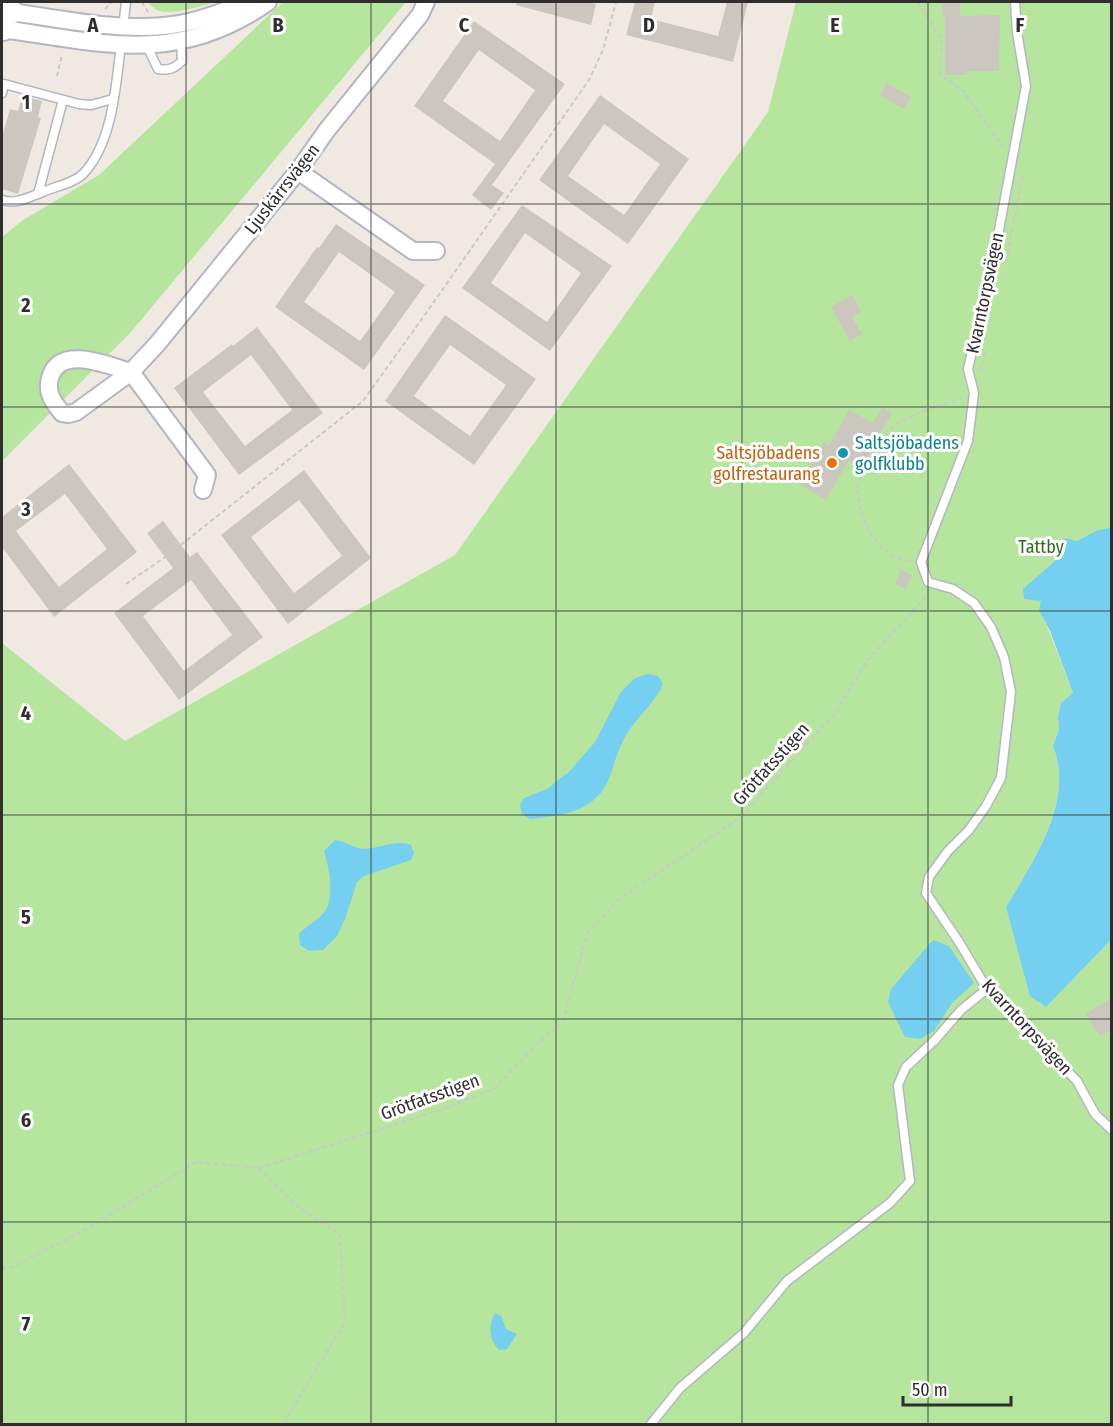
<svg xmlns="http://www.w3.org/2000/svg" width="1113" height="1426" font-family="'Fira Sans Condensed',sans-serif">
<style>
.green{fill:#b6e59e}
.water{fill:#75cff0}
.building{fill:#cbc7bf;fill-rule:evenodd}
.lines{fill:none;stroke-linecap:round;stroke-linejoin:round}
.lane-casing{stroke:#b4b7c1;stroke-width:11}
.street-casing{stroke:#b4b7c1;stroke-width:20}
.secondary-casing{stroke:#b4b7c1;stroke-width:26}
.path{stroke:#c9c9c9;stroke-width:2;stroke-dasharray:4.5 3;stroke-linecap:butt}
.lane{stroke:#fff;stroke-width:8}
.street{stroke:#fff;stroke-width:16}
.secondary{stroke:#fff;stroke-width:22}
.grid{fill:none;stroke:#2e2e2e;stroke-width:1.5;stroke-opacity:0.55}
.culture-dot{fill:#0f9aa8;stroke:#fff;stroke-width:2}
.food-dot{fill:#e8710a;stroke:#fff;stroke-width:2}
.labels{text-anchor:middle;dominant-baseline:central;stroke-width:6;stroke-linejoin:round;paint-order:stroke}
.street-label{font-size:18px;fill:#2e2e2e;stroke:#fff}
.culture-label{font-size:18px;fill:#0d838f;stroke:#fff;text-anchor:start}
.food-label{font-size:18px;fill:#c56008;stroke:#fff;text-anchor:end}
.park-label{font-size:18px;fill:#2c6e1b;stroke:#fff}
.grid-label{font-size:20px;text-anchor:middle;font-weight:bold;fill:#2e2e2e;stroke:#fff;stroke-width:6;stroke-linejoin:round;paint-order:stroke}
</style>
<rect width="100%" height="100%" fill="#efe9e1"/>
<g class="green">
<path d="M 148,2 L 215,2 C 202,6 167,17 155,9 C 152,7 150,4 148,2 Z"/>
<polygon points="283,2 406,2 131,332 2,461 2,237 23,220 99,175"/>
<path d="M 796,2 L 1111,2 L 1111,671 L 1045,621 L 1073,693 L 1058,717 L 1059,729 L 1053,746 C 1075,802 1033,861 1006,907 L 1046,1007 L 1111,940 L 1111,1424 L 2,1424 L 2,643 L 125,741 L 455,555 L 768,112 Z"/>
</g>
<g class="water">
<path d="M 1111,528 L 1111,940 L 1046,1007 L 1030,996 L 1006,907 C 1033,861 1075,802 1053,746 L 1059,729 L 1058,717 L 1061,703 L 1073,693 L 1050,631 L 1039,610 L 1041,601 L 1024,599 L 1023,589 L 1065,552 L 1062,542 L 1065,538 L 1077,541 L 1098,530 Z"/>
<path d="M 648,674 L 658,676 L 663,684 C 655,703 639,715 628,732 C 619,746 615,761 610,776 C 597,812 564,815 530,819 L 522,814 L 520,805 L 524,798 L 547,789 L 570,771 L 595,742 L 621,692 L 635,678 Z"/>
<path d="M 335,840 C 345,841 353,848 363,849 C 380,849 395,839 411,845 L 414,853 L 411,860 L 364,876 L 357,882 L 345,919 L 337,936 L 323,950 L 309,951 L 300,945 L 299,934 C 307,925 321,919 327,908 C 334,892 329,867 324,851 Z"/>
<polygon points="933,940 949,946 974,983 952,1003 934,1031 920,1039 905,1037 888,1002 891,989"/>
<path d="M 495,1313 L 501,1316 L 506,1329 L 517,1334 L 507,1349 L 499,1350 C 489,1340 488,1325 495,1313 Z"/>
</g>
<g class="building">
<polygon points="517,2 587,2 596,4 591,25 516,5"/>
<polygon points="635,2 655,2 651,19 718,36 727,2 748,2 733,62 626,35"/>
<polygon points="942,2 960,2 960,16 1000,15 999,71 967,71 967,75 945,75 945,15 943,15"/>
<path d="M 474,21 L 565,84 L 492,185 L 504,193 L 491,210 L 472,195 L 495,164 L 414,106 ZM 479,50 L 535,90 L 500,141 L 443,101 Z"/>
<polygon points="887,83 911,97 904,109 880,95"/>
<path d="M 600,95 L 689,159 L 628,244 L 539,180 ZM 604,124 L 660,164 L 624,215 L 568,176 Z"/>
<polygon points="22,96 42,101 38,117 41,118 18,194 2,189 2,137 10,109 18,111"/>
<path d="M 522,205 L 612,266 L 550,351 L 462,288 ZM 525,233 L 581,273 L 547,322 L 491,283 Z"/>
<path d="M 336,224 L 425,285 L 364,370 L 275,307 L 317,247 L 319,248 ZM 339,252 L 395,292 L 360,341 L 304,302 Z"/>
<polygon points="852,295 861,312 852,317 862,334 850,341 831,307"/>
<path d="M 445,315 L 536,379 L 474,465 L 385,401 ZM 450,345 L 506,385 L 470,436 L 414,396 Z"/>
<path d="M 257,327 L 323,413 L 239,475 L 174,388 L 232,344 L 233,346 ZM 251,355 L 292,410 L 245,446 L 203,392 Z"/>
<polygon points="882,408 892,413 862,467 849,460 826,500 799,484 823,442 829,446 849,410 873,423"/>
<path d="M 69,464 L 137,552 L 54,617 L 2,547 L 2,517 ZM 65,494 L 107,549 L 59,587 L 16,531 Z"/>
<path d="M 304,470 L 371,558 L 288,624 L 221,535 ZM 299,500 L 342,556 L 294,593 L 251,537 Z"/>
<path d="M 163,521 L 190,557 L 197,552 L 263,637 L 179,700 L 114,613 L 173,568 L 147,533 ZM 191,580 L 232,635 L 184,671 L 143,616 Z"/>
<polygon points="901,570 912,575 906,589 895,584"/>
<polygon points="1112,998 1112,1029 1100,1036 1086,1014"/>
</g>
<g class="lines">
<g class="lane-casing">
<g id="lane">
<polyline points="1015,2 1017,32 1026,86 993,262 968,369 974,393 968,441 921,562 928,582 953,589 974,603 991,627 1004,657 1011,692 1001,778 986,806 969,830 948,851 929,877 926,893 959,942 987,989 1077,1081 1095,1114 1112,1130"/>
<polyline points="123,28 126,2"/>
<path d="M 147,46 L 158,69 C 169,71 175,68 182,61 L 181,39"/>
<polyline points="2,93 4,84 79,104 91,105 113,99"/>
<polyline points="38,194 63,100"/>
<path d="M 2,200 C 17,205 31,196 45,191 C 57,186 74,183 83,174 C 113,143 116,84 121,44"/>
<polyline points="651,1424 680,1388 744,1333 787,1281 890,1203 910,1181 898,1085 906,1067 935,1040 961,1010 987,989"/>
</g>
</g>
<g class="street-casing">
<g id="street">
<path d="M 3,11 C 52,17 113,31 163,26 C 192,24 219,14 246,2"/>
<path d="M 2,29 C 103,43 177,66 268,2"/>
<polyline points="298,171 413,251 436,251"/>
<path d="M 131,372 C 109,366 62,345 51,375 C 45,391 52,401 62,413 L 69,414 L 76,412 L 131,372 L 158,343 L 298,171 L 327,130 L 420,15 L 426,2"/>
<polyline points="131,372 207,475 203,490"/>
</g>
</g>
<g class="secondary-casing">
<g id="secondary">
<polyline points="2,7 12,12"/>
<polyline points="2,29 3,29"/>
</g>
</g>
<g class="path">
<polyline points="142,2 148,12"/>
<polyline points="918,2 941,39 940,74 963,91 1003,146"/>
<polyline points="105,9 112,2"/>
<polyline points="57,76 62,54"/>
<polyline points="1006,261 1023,176 1022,173"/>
<polyline points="981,371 985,351"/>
<path d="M 909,561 C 881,557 863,528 859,502 C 859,498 857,493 857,489 C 859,476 880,438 890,429 C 903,417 944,404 962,398"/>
<polyline points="126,584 168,555 363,401 424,316 589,80 603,50 616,2"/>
<polyline points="259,1168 301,1209 340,1234 345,1322 287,1418 286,1424"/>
<polyline points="2,1268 12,1267 80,1233 196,1162 259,1168 443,1109 495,1088 536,1045 563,1022 587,934 619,899 741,817 836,712 867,661 927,595 927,593"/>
</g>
<use href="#lane" class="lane"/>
<use href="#street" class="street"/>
<use href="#secondary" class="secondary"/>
</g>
<path class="grid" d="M 186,2 L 186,1424M 371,2 L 371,1424M 556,2 L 556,1424M 742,2 L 742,1424M 928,2 L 928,1424M 2,204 L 1112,204M 2,407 L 1112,407M 2,611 L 1112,611M 2,815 L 1112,815M 2,1019 L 1112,1019M 2,1222 L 1112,1222"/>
<circle class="culture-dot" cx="843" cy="453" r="6"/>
<circle class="food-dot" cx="832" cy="463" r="6"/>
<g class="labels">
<g class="street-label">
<text transform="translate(282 189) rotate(-52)">Ljuskärrsvägen</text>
<text transform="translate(985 293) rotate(-78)">Kvarntorpsvägen</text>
<text transform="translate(771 764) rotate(-48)">Grötfatsstigen</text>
<text transform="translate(1027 1027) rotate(47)">Kvarntorpsvägen</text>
<text transform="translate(430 1097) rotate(-20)">Grötfatsstigen</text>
</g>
<g class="culture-label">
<text x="855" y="443">Saltsjöbadens<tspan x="855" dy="21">golfklubb</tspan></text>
</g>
<g class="food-label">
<text x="820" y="453">Saltsjöbadens<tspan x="820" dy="21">golfrestaurang</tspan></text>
</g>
<g class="park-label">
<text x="1041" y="547">Tattby</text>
</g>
</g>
<g class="grid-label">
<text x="93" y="32">A</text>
<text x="278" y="32">B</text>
<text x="464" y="32">C</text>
<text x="649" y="32">D</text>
<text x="835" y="32">E</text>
<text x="1020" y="32">F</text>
<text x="26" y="109">1</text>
<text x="26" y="312">2</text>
<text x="26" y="516">3</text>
<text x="26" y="720">4</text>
<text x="26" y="924">5</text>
<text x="26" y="1127">6</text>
<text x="26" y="1331">7</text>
</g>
<rect width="1113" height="1426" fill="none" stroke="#2e2e2e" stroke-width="6"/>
<path d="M903 1396v9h108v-9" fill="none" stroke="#2e2e2e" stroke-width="3"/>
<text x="912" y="1396" font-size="18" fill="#2e2e2e" stroke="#ffffff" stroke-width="4.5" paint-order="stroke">50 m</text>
</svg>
